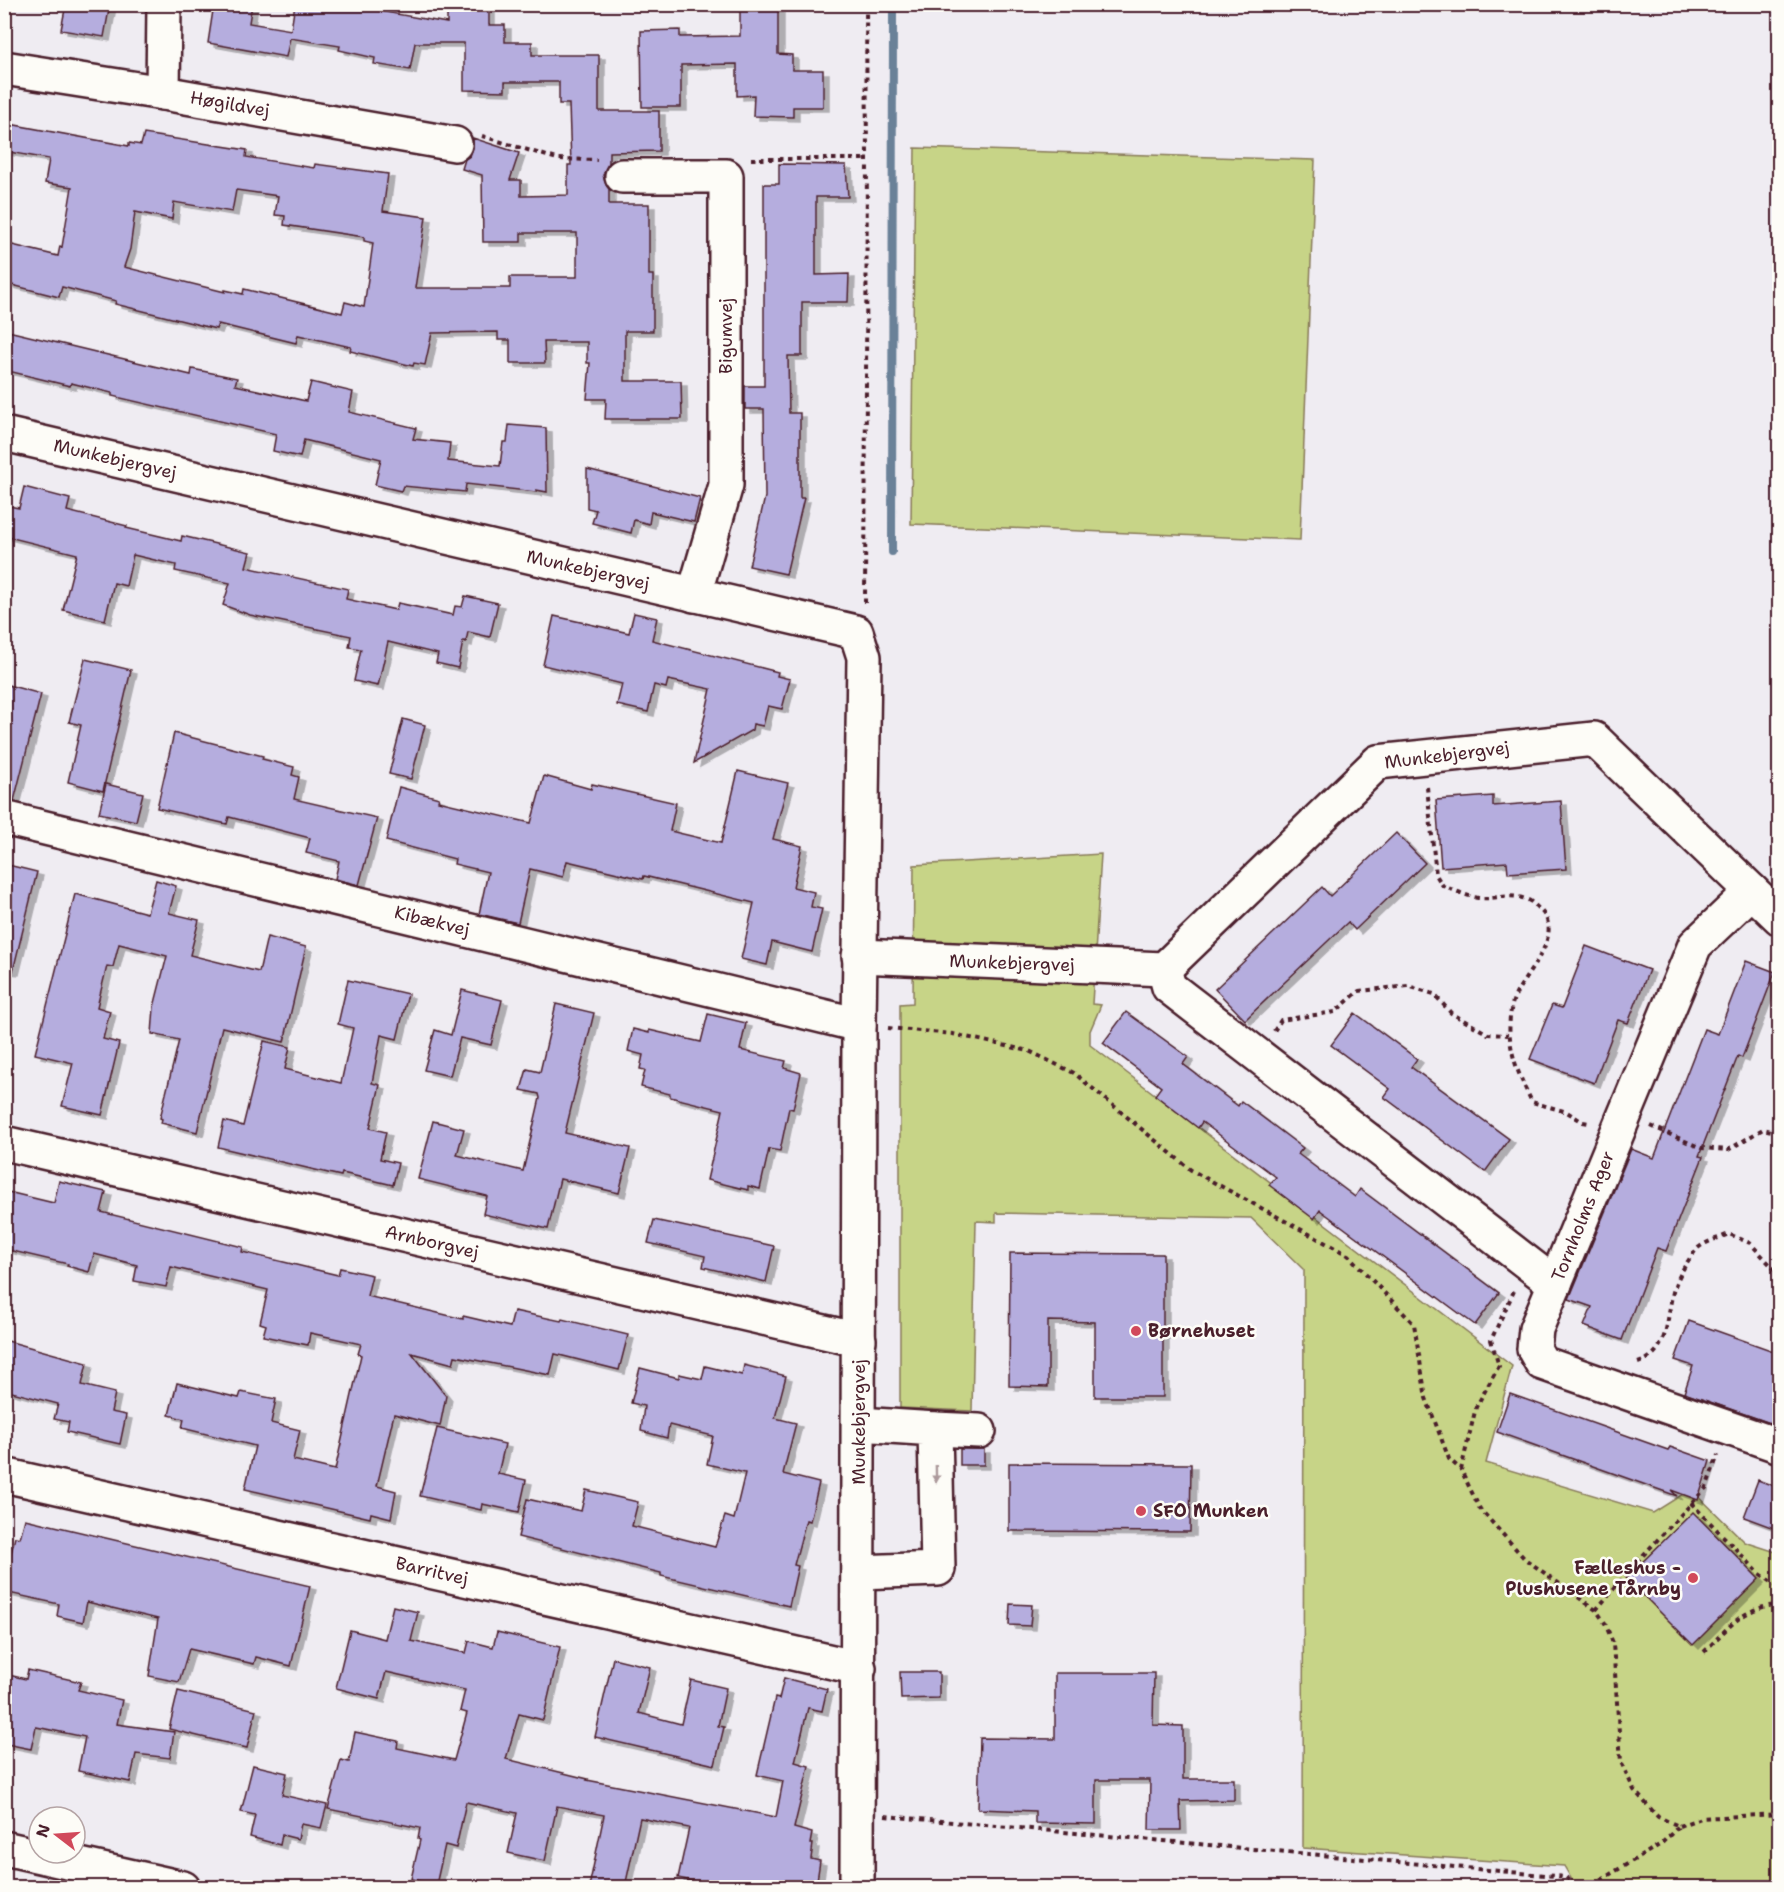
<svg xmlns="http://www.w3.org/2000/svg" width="1784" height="1892" font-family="'Shantell Sans',sans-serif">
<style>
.green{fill:#c7d487;stroke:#887a59;stroke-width:1.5}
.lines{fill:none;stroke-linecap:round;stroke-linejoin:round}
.stream{stroke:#6a8198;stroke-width:8}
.building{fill:#b5adde;stroke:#4a1f2b;stroke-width:1.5;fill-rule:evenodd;filter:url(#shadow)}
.minor-casing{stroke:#4a1f2b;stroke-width:38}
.path{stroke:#4a1f2b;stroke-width:4;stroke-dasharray:4.5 4.5;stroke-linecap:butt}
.minor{stroke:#fdfcf7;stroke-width:33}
.oneway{fill:#ac999b}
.poi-dot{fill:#d1495b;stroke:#fdfcf7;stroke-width:2}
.labels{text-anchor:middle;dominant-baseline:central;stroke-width:5;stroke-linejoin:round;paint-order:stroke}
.street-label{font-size:18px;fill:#4a1f2b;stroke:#fdfcf7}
.poi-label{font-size:18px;font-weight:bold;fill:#4a1f2b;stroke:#fdfcf7;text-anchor:start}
</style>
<defs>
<filter id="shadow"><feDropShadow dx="6" dy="4" stdDeviation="0" flood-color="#0004"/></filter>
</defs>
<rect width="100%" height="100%" fill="#efecf2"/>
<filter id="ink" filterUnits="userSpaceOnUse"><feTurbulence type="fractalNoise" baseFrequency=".0167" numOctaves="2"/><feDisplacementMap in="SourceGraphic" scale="12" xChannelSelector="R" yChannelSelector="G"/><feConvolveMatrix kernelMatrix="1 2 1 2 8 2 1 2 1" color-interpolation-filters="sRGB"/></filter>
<g filter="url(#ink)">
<g class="green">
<polygon points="915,148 1315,160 1300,540 911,524"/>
<polygon points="1101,854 1092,1004 1101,1005 1090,1031 1090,1045 1512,1366 1486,1463 1653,1513 1691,1489 1745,1542 1779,1553 1779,1887 1576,1887 1564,1866 1303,1848 1304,1270 1251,1218 996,1213 996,1222 976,1221 972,1411 900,1408 900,1004 913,1003 914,865"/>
</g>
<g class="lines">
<polyline class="stream" points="892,552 893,4"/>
</g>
<g class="building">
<polygon points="66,4 110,4 104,37 61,30"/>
<path d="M 214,4 L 252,4 L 249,23 L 291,30 L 295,4 L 386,4 L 385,12 L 447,23 L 447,4 L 489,4 L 489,25 L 505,25 L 505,42 L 532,42 L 532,55 L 599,55 L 599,111 L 659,111 L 659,151 L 609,152 L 609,164 L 603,175 L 606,185 L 609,189 L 609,204 L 649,204 L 649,275 L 653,275 L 653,331 L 625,331 L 625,381 L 681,381 L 682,419 L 605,419 L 606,399 L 587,399 L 590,363 L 587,363 L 587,342 L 544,342 L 545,363 L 510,363 L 510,340 L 498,340 L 498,332 L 432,333 L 425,365 L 414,363 L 413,366 L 350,351 L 351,347 L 298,335 L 296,343 L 218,324 L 216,329 L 115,304 L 116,301 L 62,287 L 59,297 L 4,283 L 4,243 L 58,256 L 60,246 L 62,247 L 72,187 L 45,183 L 49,159 L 4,151 L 4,123 L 129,146 L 129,143 L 141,145 L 144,134 L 247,150 L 246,157 L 314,168 L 315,164 L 388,174 L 383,211 L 426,217 L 415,288 L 510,288 L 510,277 L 577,277 L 577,233 L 521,233 L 521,242 L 483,242 L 482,175 L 462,169 L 465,159 L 470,156 L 473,148 L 473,138 L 519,153 L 510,180 L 521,180 L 521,196 L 568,195 L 568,165 L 571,165 L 569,104 L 559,104 L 559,82 L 505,82 L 505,91 L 464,90 L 464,43 L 415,43 L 410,70 L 374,64 L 375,58 L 339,50 L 340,46 L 290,38 L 286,57 L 208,43 ZM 236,190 L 278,196 L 275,215 L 285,216 L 284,225 L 364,237 L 364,241 L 373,243 L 364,307 L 345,302 L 342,313 L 244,289 L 243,294 L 225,290 L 225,292 L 124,267 L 130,249 L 135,212 L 172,219 L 174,202 L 232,212 Z"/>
<polygon points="740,4 778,4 778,54 792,55 792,70 823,70 823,107 793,107 793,117 753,116 754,95 737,96 737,64 681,65 681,107 642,107 641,31 680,30 680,37 740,36"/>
<polygon points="779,164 846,165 848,197 816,197 816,275 849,274 848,302 802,302 802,356 788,356 789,413 800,413 800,498 804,498 786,574 749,566 765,497 764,409 745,409 745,386 764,386 764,184 779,184"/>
<polygon points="4,330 191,375 192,369 237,378 235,385 306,401 311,382 353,392 349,412 416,428 413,439 450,443 448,461 500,466 503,442 507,442 509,425 546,428 547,492 536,490 536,492 466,484 465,492 403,486 401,491 375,485 381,459 304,440 300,457 273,451 276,434 112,396 112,393 71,383 70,386 4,370"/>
<polygon points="587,469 700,498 694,522 651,512 649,524 634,520 631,533 592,523 596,510 587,508"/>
<polygon points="24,487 70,499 67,511 127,526 126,528 181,541 182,536 250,552 246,567 348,589 346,599 396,610 398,603 453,615 455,606 462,607 465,596 498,603 490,637 468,632 466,642 463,641 458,668 436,663 438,654 388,642 378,686 354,681 361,649 349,647 351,636 250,615 223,605 230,583 175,571 176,565 133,555 126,586 114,583 105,620 63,610 77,554 4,536 4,505 19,508"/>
<polygon points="634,613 657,618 652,640 778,672 777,676 790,679 782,709 768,706 763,726 753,724 752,730 694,763 711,689 668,680 666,688 654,685 648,712 617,705 622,684 543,665 554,616 629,633"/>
<polygon points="85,659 131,670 103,791 68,782 81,725 69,722"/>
<polygon points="8,685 41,694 14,801 4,800 4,698"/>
<polygon points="403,719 425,725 411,779 389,774"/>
<polygon points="174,733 263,756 262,759 294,767 292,775 299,777 294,799 377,818 359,885 335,879 339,861 306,853 310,838 229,817 227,824 157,808"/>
<polygon points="738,771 788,783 773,839 802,846 793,887 814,892 811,907 822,909 812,952 772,942 767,965 741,959 754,903 644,876 643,879 567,861 563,877 530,869 518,923 479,914 488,872 454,864 455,859 386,841 399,787 439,798 438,801 531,823 544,776 591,789 592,784 676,803 670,831 721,843"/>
<polygon points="106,784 143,793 136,821 99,813"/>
<polygon points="1493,796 1493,806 1561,801 1566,869 1508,873 1507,862 1441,867 1436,800"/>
<polygon points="1396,833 1425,863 1355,930 1348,922 1245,1020 1215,989 1322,887 1330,896"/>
<polygon points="4,864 37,872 13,971 4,970"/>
<polygon points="156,880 176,886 169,913 199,920 190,955 259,972 267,937 306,947 284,1042 222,1027 197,1132 161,1123 162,1119 160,1118 179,1040 152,1034 154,1007 167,956 119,944 113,967 107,966 97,1007 110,1011 103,1039 119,1043 102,1115 62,1106 73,1063 35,1054 75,894 147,913"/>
<polygon points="1586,946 1649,970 1628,1023 1618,1020 1594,1083 1530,1059 1552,1005 1562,1008"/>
<polygon points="1746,961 1775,972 1742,1058 1738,1056 1699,1156 1703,1157 1666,1251 1657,1248 1622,1340 1584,1326 1592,1307 1569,1299 1631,1149 1654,1158 1704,1029 1718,1034"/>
<polygon points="348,980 408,994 397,1039 381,1035 372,1083 380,1085 370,1128 386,1132 380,1159 398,1163 393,1185 342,1173 341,1176 218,1147 224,1121 243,1126 264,1041 290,1047 285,1069 341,1083 353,1028 338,1024"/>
<polygon points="462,990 502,1000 491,1045 460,1038 450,1076 424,1070 435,1030 451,1035"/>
<polygon points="556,1004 594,1013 565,1133 630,1148 619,1193 560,1179 548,1229 483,1214 487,1196 418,1179 433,1121 464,1129 457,1155 523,1171 540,1098 539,1094 521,1090 527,1069 540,1072"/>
<polygon points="1126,1012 1188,1057 1183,1064 1238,1106 1241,1101 1303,1148 1298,1154 1355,1197 1360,1189 1499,1293 1475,1325 1320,1210 1314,1219 1269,1185 1276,1177 1202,1122 1198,1128 1155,1095 1161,1087 1103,1043"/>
<polygon points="1355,1013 1417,1059 1411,1067 1509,1139 1485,1172 1384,1097 1390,1089 1331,1045"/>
<polygon points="708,1014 746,1023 740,1050 786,1061 784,1068 801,1073 793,1109 789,1108 780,1151 769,1149 760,1189 748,1186 748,1190 707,1180 723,1110 670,1097 670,1094 641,1087 645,1070 640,1069 643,1055 628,1051 633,1029 649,1033 649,1030 701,1042"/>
<polygon points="59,1181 106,1192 101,1212 243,1247 242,1252 338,1275 340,1268 372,1275 367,1296 463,1319 463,1316 510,1327 514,1311 561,1321 562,1319 628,1335 619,1370 555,1354 550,1375 455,1356 453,1364 412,1353 446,1396 440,1426 394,1414 377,1486 396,1491 391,1518 371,1513 370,1518 245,1489 255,1446 182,1428 184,1419 169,1415 177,1383 239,1398 241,1392 276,1399 271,1423 300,1430 293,1460 335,1470 361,1355 358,1354 361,1344 310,1333 308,1345 263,1336 266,1325 260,1323 268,1290 171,1267 166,1287 134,1281 137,1265 94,1254 89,1272 67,1266 68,1264 4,1249 4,1191 54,1203"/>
<polygon points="654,1220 774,1246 766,1282 703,1267 705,1256 648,1243"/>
<polygon points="1010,1253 1163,1254 1163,1397 1095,1397 1095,1322 1048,1321 1048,1387 1009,1386"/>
<polygon points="1689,1321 1779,1353 1779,1426 1684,1393 1693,1366 1675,1360"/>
<polygon points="4,1340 87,1363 82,1385 115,1393 111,1412 126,1415 120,1444 67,1432 69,1422 54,1419 58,1404 4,1390"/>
<polygon points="744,1365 786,1376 775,1418 796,1423 783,1474 819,1483 810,1521 806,1520 794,1565 798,1566 789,1606 661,1576 661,1573 518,1537 527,1499 581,1511 586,1490 638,1502 632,1526 715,1547 725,1516 734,1519 745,1473 707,1464 713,1436 669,1425 667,1438 641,1431 644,1406 631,1403 640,1368 679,1378 679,1374 702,1379 705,1366 742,1375"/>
<polygon points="1510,1394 1668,1450 1670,1447 1710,1461 1698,1500 1671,1490 1677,1496 1497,1432"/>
<polygon points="437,1428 505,1444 498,1474 526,1480 519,1512 482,1504 481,1510 420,1496"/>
<rect x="960" y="1449" width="24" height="16"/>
<polygon points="1009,1463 1191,1464 1190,1532 1009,1531"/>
<polygon points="1758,1480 1779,1488 1779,1530 1744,1517"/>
<polygon points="1693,1512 1759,1579 1693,1645 1626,1578"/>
<polygon points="25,1519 310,1586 291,1666 256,1657 254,1664 189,1649 179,1682 149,1676 158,1619 87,1602 83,1622 57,1616 59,1604 4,1592 4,1560 9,1561 15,1537 20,1538"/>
<polygon points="1010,1604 1032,1605 1030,1626 1009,1625"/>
<polygon points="393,1606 418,1612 411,1641 466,1653 469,1641 493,1647 497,1632 560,1647 543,1720 519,1714 506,1759 588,1779 587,1780 776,1817 783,1781 757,1775 775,1698 779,1699 784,1678 827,1689 822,1711 808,1708 795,1762 809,1766 794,1828 812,1833 810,1844 813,1844 811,1859 820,1861 816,1887 780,1887 743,1882 742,1887 720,1887 678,1878 689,1828 640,1818 625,1887 589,1887 604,1815 557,1806 545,1861 508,1853 517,1813 466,1802 456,1848 445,1845 436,1885 411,1879 420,1840 418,1839 420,1828 328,1809 341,1760 349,1762 355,1732 398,1741 397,1748 454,1760 467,1713 460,1711 465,1690 386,1672 379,1699 336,1688 350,1630 385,1639"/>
<polygon points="613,1658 650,1667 639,1713 681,1724 691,1680 726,1688 718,1726 724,1727 715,1765 595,1737"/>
<polygon points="28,1670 81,1682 78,1690 122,1700 117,1724 174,1732 170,1758 136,1754 130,1782 78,1771 85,1737 36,1727 31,1749 6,1744 10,1727 4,1726 4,1674 26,1679"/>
<polygon points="900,1672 939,1672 939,1698 901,1699"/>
<polygon points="1055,1673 1154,1673 1153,1725 1183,1726 1183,1779 1234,1779 1234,1800 1180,1801 1181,1830 1149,1830 1150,1780 1096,1780 1096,1824 1035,1823 1035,1811 978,1809 980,1738 1055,1739"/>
<polygon points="178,1691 256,1710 247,1748 169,1729"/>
<polygon points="253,1765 287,1773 282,1795 327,1805 321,1828 301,1824 298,1839 282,1835 280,1845 250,1837 255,1815 241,1812"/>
</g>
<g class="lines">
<g class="minor-casing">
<g id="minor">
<polyline points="4,68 163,93 455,144"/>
<polyline points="163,93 164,4"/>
<polyline points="622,176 726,176 726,485 694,595"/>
<polyline points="4,434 856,632 864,657 859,1025 857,1888"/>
<polyline points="4,818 859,1025"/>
<polyline points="1752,891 1695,945 1536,1329 1534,1349 1542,1363 1780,1446"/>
<polyline points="859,956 1164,969 1378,762 1594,739 1780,918"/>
<polyline points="1164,969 1169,987 1555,1284"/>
<polyline points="4,1143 859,1340"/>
<polyline points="859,1424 935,1429 938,1569 859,1572"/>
<polyline points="935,1429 979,1431"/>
<polyline points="4,1475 859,1668"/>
<polyline points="4,1848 183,1888"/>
</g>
</g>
<g class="path">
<polyline points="482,136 557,159 597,160"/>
<polyline points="751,159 867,159"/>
<polyline points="865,603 867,159 866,4"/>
<path d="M 1427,787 L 1436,875 L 1443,886 C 1454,890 1466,896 1478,898 C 1495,900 1510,892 1528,900 C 1531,901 1535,905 1538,908 C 1571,936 1517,978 1512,1005 C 1504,1041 1516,1070 1532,1102 L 1567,1112 L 1583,1122 L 1589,1123"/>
<polyline points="888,1028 953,1034 1029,1051 1074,1073 1191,1170 1348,1255 1414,1324 1426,1398 1449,1459 1461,1470"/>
<polyline points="1274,1031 1281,1020 1335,1012 1359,991 1408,986 1434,994 1451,1013 1488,1034 1508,1035"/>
<polyline points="1651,1126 1701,1148 1728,1150 1763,1129 1780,1133"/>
<polyline points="1514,1291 1491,1340 1499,1366 1476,1407 1461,1470 1480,1509 1525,1559 1596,1610 1605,1623 1613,1643 1621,1762 1634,1790 1658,1817 1679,1826 1661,1844 1587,1888"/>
<path d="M 1638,1363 C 1670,1353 1666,1318 1673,1292 C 1677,1278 1687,1261 1696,1250 C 1703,1242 1720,1238 1729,1234 L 1750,1243 L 1780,1275"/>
<polyline points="1691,1503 1759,1573 1780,1588"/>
<polyline points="1596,1610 1633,1566 1706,1488 1718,1455"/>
<path d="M 1704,1652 C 1728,1628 1743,1606 1780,1605"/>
<polyline points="885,1816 1566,1877 1578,1888"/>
<polyline points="1679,1826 1701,1818 1780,1814"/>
</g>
<use href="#minor" class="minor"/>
</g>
<defs><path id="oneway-solid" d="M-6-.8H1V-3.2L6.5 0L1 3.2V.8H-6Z" transform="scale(1.5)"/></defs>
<use class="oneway" href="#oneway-solid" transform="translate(936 1474) rotate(89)"/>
</g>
<g class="poi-dot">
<circle cx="1136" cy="1331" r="6"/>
<circle cx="1141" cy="1511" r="6"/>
<circle cx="1693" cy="1578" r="6"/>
</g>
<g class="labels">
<g class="street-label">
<text transform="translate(230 104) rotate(10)">Høgildvej</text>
<text transform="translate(726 336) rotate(-90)">Bigumvej</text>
<text transform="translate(115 459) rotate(13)">Munkebjergvej</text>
<text transform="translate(588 570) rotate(13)">Munkebjergvej</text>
<text transform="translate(1447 755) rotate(-7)">Munkebjergvej</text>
<text transform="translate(432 921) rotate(14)">Kibækvej</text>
<text transform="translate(1012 963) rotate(2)">Munkebjergvej</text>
<text transform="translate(1583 1216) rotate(-68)">Tornholms Ager</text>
<text transform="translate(432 1242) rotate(13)">Arnborgvej</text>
<text transform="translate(859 1422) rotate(-90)">Munkebjergvej</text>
<text transform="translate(432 1571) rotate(13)">Barritvej</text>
</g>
<g class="poi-label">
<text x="1148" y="1331">Børnehuset</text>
<text x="1153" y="1511">SFO Munken</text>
<text x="1681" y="1568" text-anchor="end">Fælleshus -<tspan x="1681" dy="21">Plushusene Tårnby</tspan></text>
</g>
</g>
<rect width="1784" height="1892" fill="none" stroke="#fdfcf7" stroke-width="24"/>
<rect x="12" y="12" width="1760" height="1868" fill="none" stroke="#4a1f2b" stroke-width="2" filter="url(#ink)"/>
<g transform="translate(57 1835) rotate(287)"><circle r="28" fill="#fdfcf7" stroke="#b5a4a5" stroke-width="1.5"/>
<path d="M0-4.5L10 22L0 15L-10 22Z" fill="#d1495b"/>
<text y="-9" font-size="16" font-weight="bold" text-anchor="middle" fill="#4a1f2b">N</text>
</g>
</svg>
